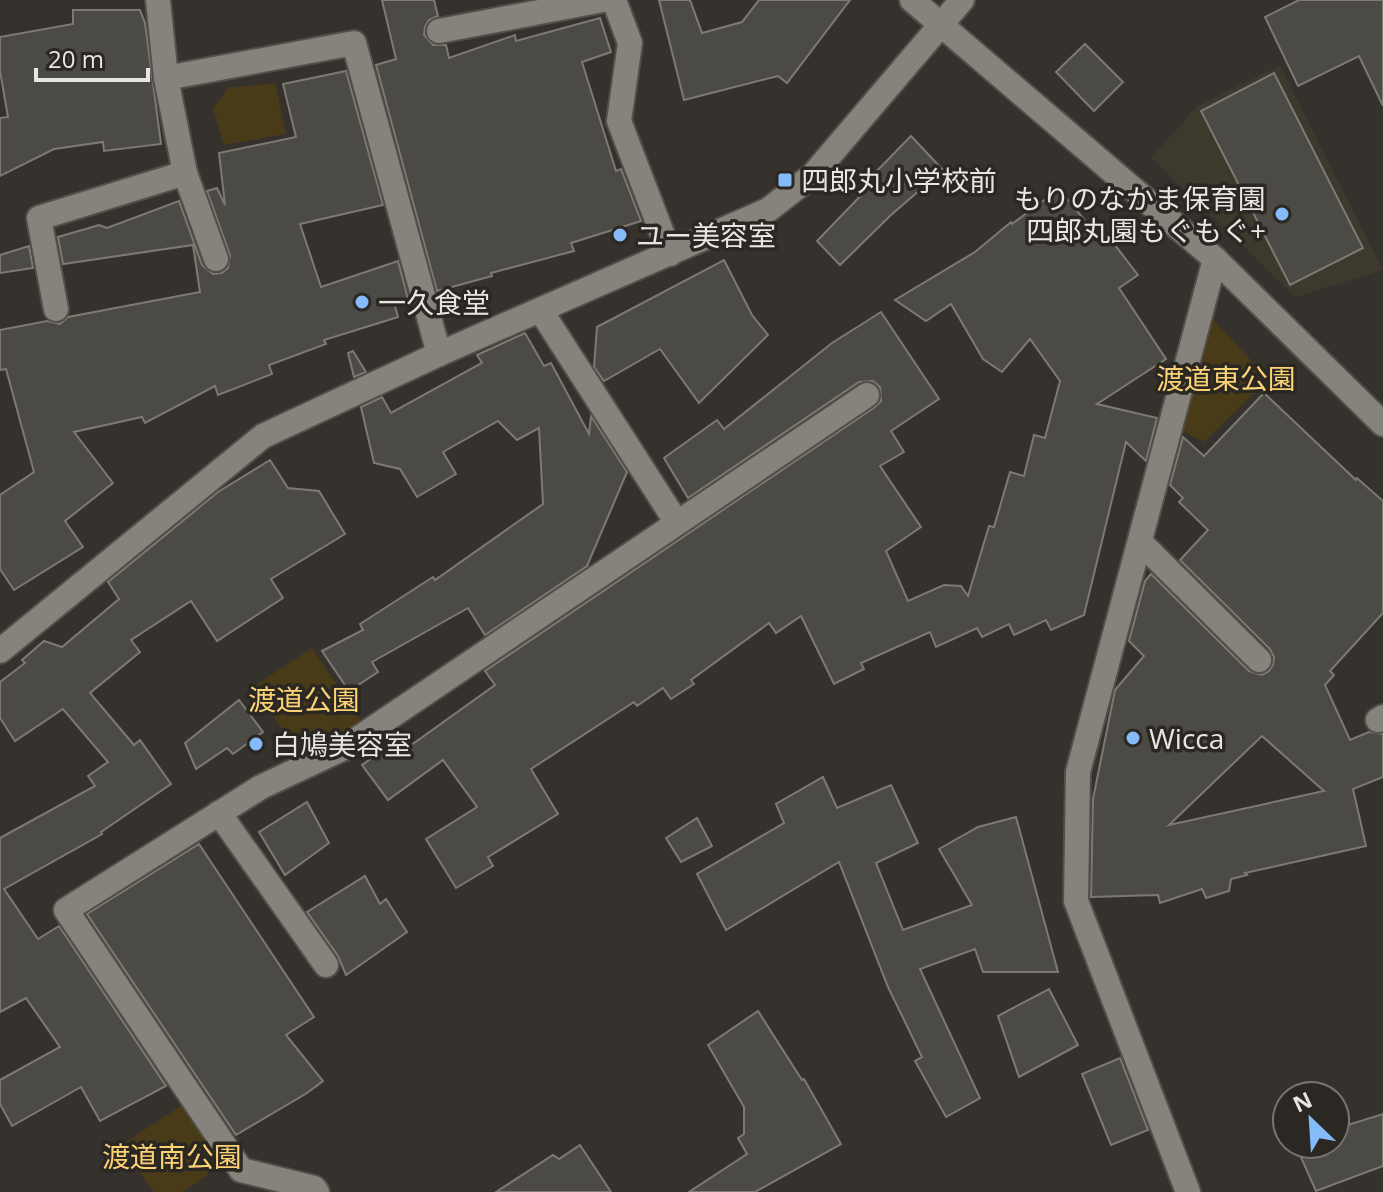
<svg xmlns="http://www.w3.org/2000/svg" width="1383" height="1192" font-family="'Open Sans','Noto Sans JP',sans-serif">
<style>
.built{fill:#3e392d}
.green{fill:#4a3b18}
.building{fill:#4c4a44;stroke:#7d7a74;stroke-width:2;fill-rule:evenodd}
.lines{fill:none;stroke-linecap:round;stroke-linejoin:round}
.street-casing{stroke:#524f4a;stroke-width:28}
.secondary-casing{stroke:#524f4a;stroke-width:28}
.street{stroke:#86837c;stroke-width:24}
.secondary{stroke:#86837c;stroke-width:24}
.poi-dot{fill:#85bbfb;stroke:#2b2823;stroke-width:3}
.labels{text-anchor:middle;dominant-baseline:central;stroke-width:7;stroke-linejoin:round;paint-order:stroke}
.poi-label{font-size:28px;fill:#e7e6e2;stroke:#2b2823;text-anchor:start}
.park-label{font-size:28px;fill:#fbd275;stroke:#2b2823}
</style>
<rect width="100%" height="100%" fill="#35322d"/>
<polygon class="built" points="1280,66 1383,270 1296,297 1151,158 1197,106"/>
<g class="green">
<polygon points="275,83 286,134 224,145 213,109 228,88"/>
<polygon points="1208,314 1268,379 1204,442 1183,431"/>
<polygon points="312,648 363,724 302,758 253,687"/>
<polygon points="182,1105 210,1145 208,1175 183,1192 154,1192 120,1146"/>
</g>
<g class="building">
<polygon points="382,0 434,0 438,16 429,20 425,27 424,35 433,45 446,45 449,58 515,35 516,41 600,18 611,52 582,62 616,171 621,169 641,221 571,243 574,251 491,273 492,276 437,291 376,65 396,59"/>
<polygon points="659,0 690,0 702,33 742,22 759,0 850,0 787,83 778,76 684,100"/>
<polygon points="1299,0 1383,0 1383,106 1359,56 1298,86 1265,17"/>
<polygon points="73,10 140,10 145,23 161,144 104,151 103,142 54,149 0,176 0,118 8,117 0,71 0,37 73,24"/>
<polygon points="1085,44 1123,82 1094,111 1056,72"/>
<polygon points="346,71 383,205 300,224 321,287 398,261 408,299 394,303 398,317 324,340 326,344 269,365 272,374 218,395 215,386 145,423 142,417 74,432 113,483 65,521 83,547 14,590 0,569 0,495 34,472 6,369 0,370 0,330 47,321 60,324 68,317 200,292 193,245 63,264 58,237 99,225 107,228 179,201 202,265 213,274 222,273 228,268 230,255 207,191 217,188 225,205 219,153 296,137 283,84"/>
<polygon points="1274,73 1363,248 1290,285 1201,111"/>
<polygon points="911,136 943,170 891,215 840,265 817,241 870,186 866,182"/>
<polygon points="1059,189 1105,245 1111,240 1138,275 1119,288 1166,359 1097,404 1157,418 1146,461 1126,442 1084,615 1051,630 1046,620 1014,635 1009,624 982,637 977,628 936,647 930,632 861,663 864,669 834,684 801,616 776,633 769,623 691,680 694,684 671,699 663,688 637,706 634,702 531,769 558,814 488,857 493,866 456,888 426,839 477,807 443,760 388,800 362,765 400,738 407,748 495,685 485,671 875,407 881,401 880,387 873,381 859,382 688,498 664,458 717,420 724,429 832,343 881,312 939,399 891,431 904,452 880,466 921,527 886,551 908,601 944,585 961,586 968,596 989,526 994,527 1010,472 1024,476 1034,435 1045,438 1060,381 1030,339 1002,372 983,359 951,304 926,321 895,300 975,252 1011,222 1012,224"/>
<polygon points="29,246 33,268 0,273 0,255"/>
<polygon points="724,260 752,315 768,335 699,403 660,349 604,381 594,367 597,327"/>
<polygon points="525,333 544,366 551,363 589,434 591,416 627,472 587,566 485,635 468,608 372,662 378,672 349,691 322,651 363,630 360,624 433,577 435,580 543,504 539,428 517,440 498,421 443,452 456,474 417,497 400,469 374,463 361,407 382,397 391,413 482,363 477,355"/>
<polygon points="353,351 366,372 354,377 348,353"/>
<path d="M 1264,393 L 1356,480 L 1357,478 L 1383,501 L 1383,613 L 1330,671 L 1334,675 L 1325,685 L 1350,740 L 1369,732 L 1383,734 L 1383,777 L 1353,789 L 1366,846 L 1245,873 L 1247,875 L 1231,879 L 1229,891 L 1206,898 L 1202,889 L 1160,903 L 1158,895 L 1091,897 L 1093,799 L 1115,690 L 1144,656 L 1129,641 L 1145,581 L 1151,574 L 1249,671 L 1262,675 L 1269,671 L 1273,665 L 1274,657 L 1270,649 L 1180,560 L 1208,530 L 1179,502 L 1183,498 L 1170,485 L 1183,437 L 1204,456 ZM 1262,736 L 1324,791 L 1169,825 Z"/>
<polygon points="270,460 288,488 319,491 345,534 271,579 283,598 217,641 191,601 131,640 140,652 90,693 134,745 140,740 171,784 101,832 102,834 4,889 38,939 59,926 166,1086 100,1121 81,1087 12,1126 0,1104 0,1080 60,1047 26,998 0,1012 0,838 95,786 88,776 108,762 63,709 15,741 0,718 0,682 25,663 22,660 44,641 62,647 119,599 108,582 218,492"/>
<polygon points="239,700 263,732 233,754 227,748 196,769 185,743"/>
<polygon points="823,777 837,808 891,785 918,843 876,863 903,930 972,905 939,849 978,827 1016,817 1058,972 983,972 975,949 920,969 980,1098 946,1117 915,1061 922,1057 888,987 839,862 726,930 697,874 784,823 776,804"/>
<polygon points="307,802 329,843 285,875 259,832"/>
<polygon points="697,818 712,846 681,862 666,838"/>
<polygon points="199,844 314,1017 286,1035 323,1081 307,1093 236,1135 87,914"/>
<polygon points="365,876 380,904 386,899 407,932 346,975 338,956 307,912"/>
<polygon points="1049,989 1078,1045 1019,1077 998,1016"/>
<polygon points="758,1011 802,1080 804,1079 841,1144 755,1192 689,1192 747,1154 738,1138 744,1134 744,1107 708,1045"/>
<polygon points="1120,1058 1148,1130 1111,1145 1082,1074"/>
<polygon points="1383,1114 1383,1166 1316,1191 1295,1144 1335,1144 1335,1129"/>
<polygon points="580,1145 611,1192 496,1192 553,1155 559,1159"/>
</g>
<g class="lines">
<g class="street-casing">
<g id="street">
<polyline points="614,0 630,43 619,121 670,254"/>
<polyline points="439,31 603,0"/>
<polyline points="166,78 354,43 439,354"/>
<polyline points="185,173 216,259"/>
<polyline points="56,309 39,218 185,173 166,78 158,0"/>
<polyline points="541,311 677,523"/>
<polyline points="1140,542 1259,660"/>
<polyline points="1378,720 1383,717"/>
<polyline points="219,813 326,965"/>
<polyline points="317,1192 314,1188 241,1170 66,910 261,787 344,748 867,395"/>
<polyline points="1188,1192 1076,901 1078,772 1215,259"/>
</g>
</g>
<g class="secondary-casing">
<g id="secondary">
<polyline points="912,0 1215,259 1383,424"/>
<polyline points="0,651 263,436 439,354 768,210 813,175 962,0"/>
</g>
</g>
<use href="#street" class="street"/>
<use href="#secondary" class="secondary"/>
</g>
<g class="poi-dot">
<rect x="777" y="172" width="16" height="16" rx="4"/>
<circle cx="1282" cy="214" r="8"/>
<circle cx="620" cy="235" r="8"/>
<circle cx="362" cy="302" r="8"/>
<circle cx="1133" cy="738" r="8"/>
<circle cx="256" cy="744" r="8"/>
</g>
<g class="labels">
<g class="poi-label">
<text x="801" y="180">四郎丸小学校前</text>
<text x="1266" y="198" text-anchor="end">もりのなかま保育園<tspan x="1266" dy="32">四郎丸園もぐもぐ+</tspan></text>
<text x="636" y="235">ユー美容室</text>
<text x="378" y="302">一久食堂</text>
<text x="1149" y="738">Wicca</text>
<text x="272" y="744">白鳩美容室</text>
</g>
<g class="park-label">
<text x="1226" y="378">渡道東公園</text>
<text x="304" y="699">渡道公園</text>
<text x="172" y="1156">渡道南公園</text>
</g>
</g>
<g transform="translate(1311 1120) rotate(335)"><circle r="38" fill="#2b2823" stroke="#76746f" stroke-width="2"/>
<path d="M0-6L14 30L0 20L-14 30Z" fill="#85bbfb"/>
<text y="-12" font-size="22" font-weight="bold" text-anchor="middle" fill="#e7e6e2">N</text>
</g>
<path d="M36 68v12h112v-12" fill="none" stroke="#e7e6e2" stroke-width="4"/>
<text x="48" y="68" font-size="24" fill="#e7e6e2" stroke="#2b2823" stroke-width="6" paint-order="stroke">20 m</text>
</svg>
